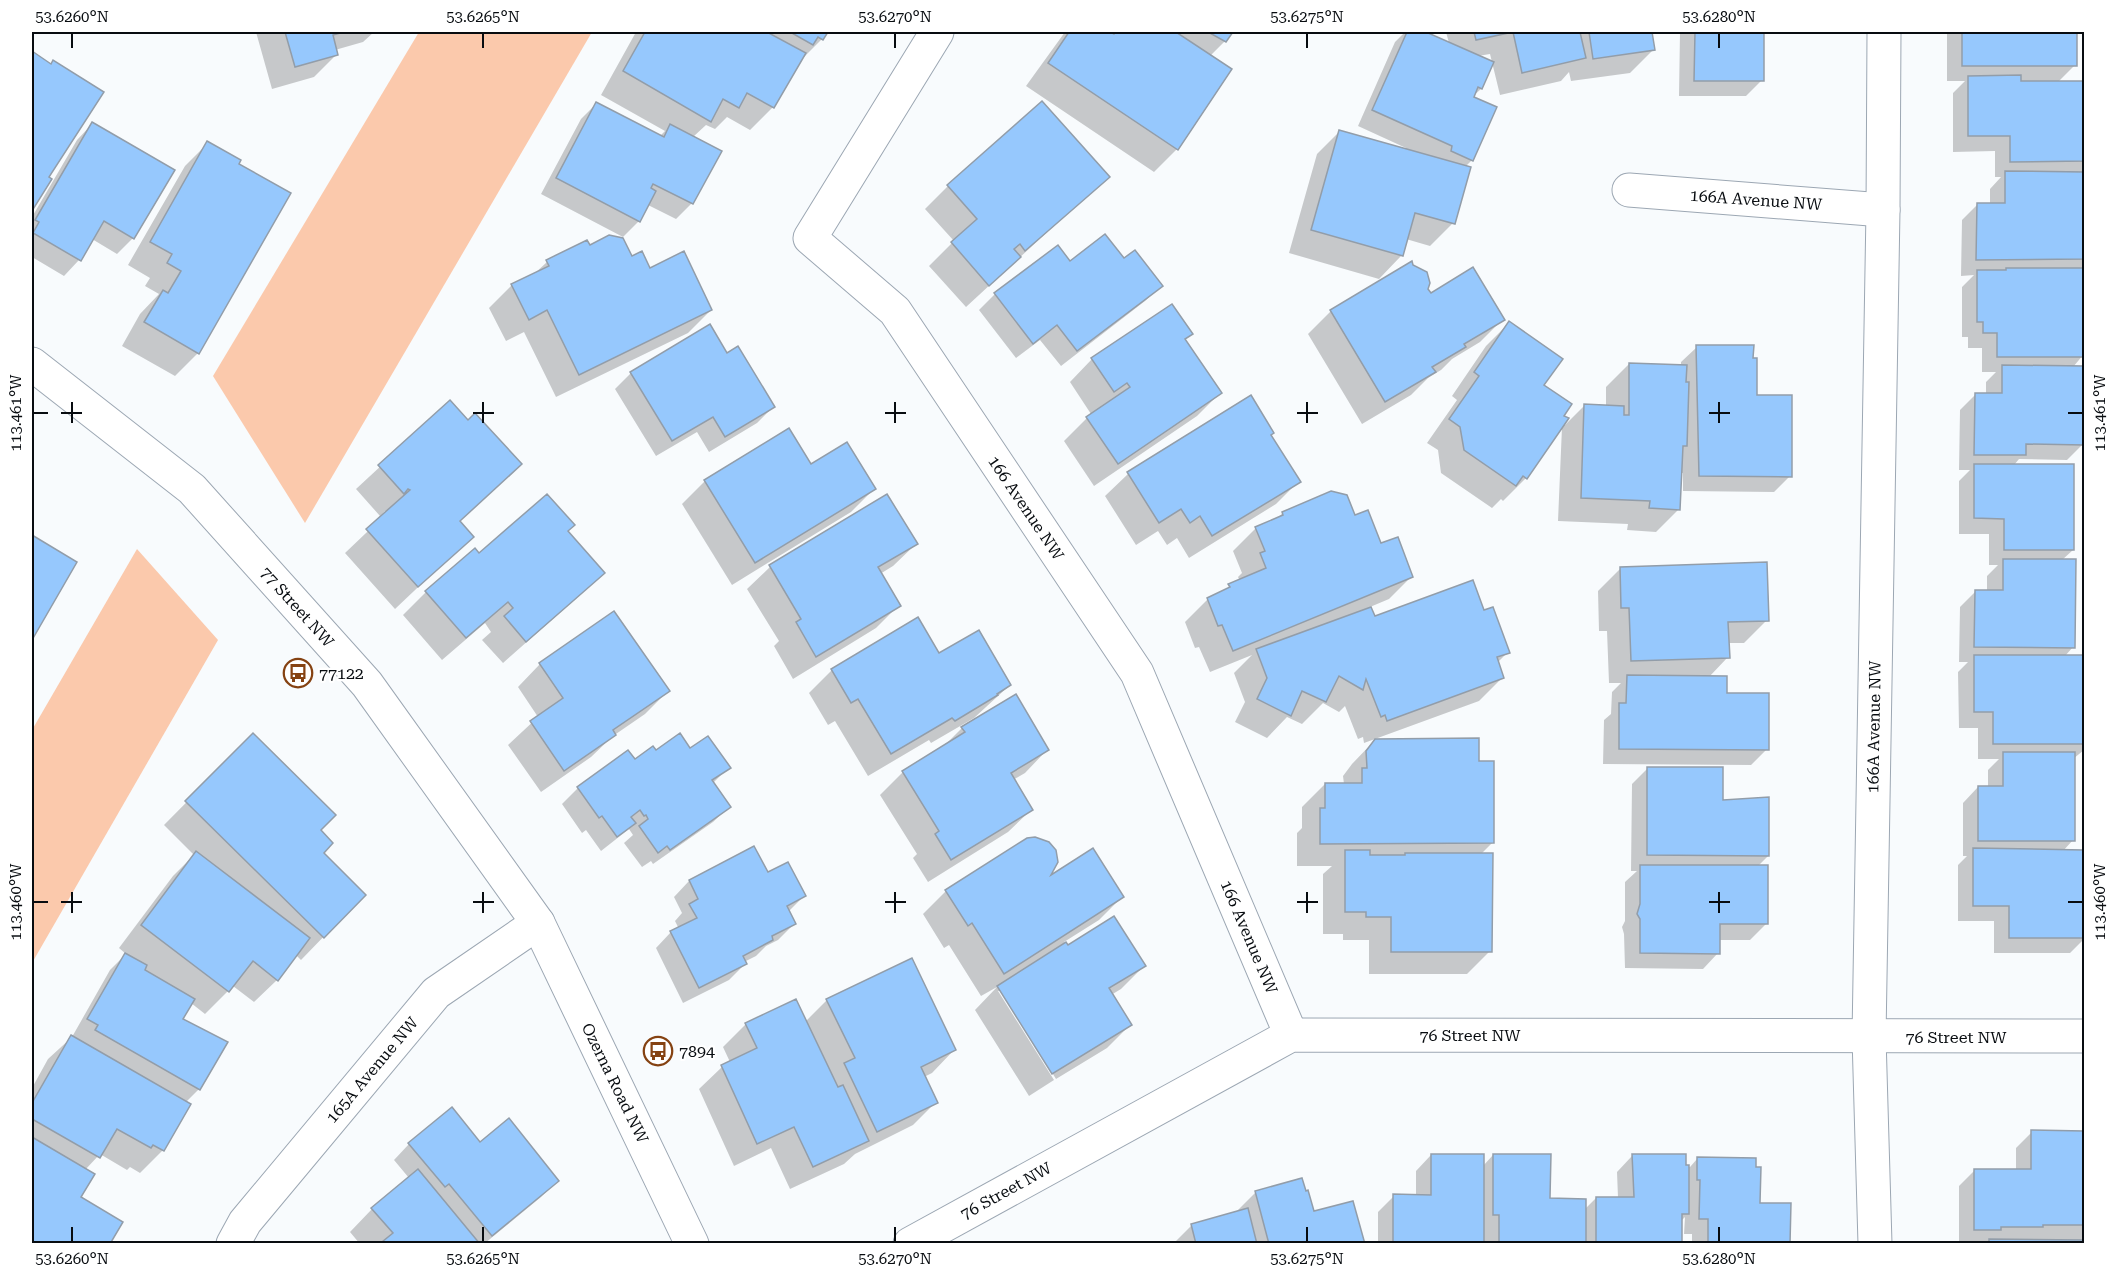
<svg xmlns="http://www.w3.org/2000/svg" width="2116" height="1275" font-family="'Roboto Serif',serif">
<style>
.green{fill:#fbc9ac}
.shadow{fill:#0003}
.building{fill:#96c8fd;stroke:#929da9;stroke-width:1.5}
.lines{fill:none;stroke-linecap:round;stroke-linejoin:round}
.minor-casing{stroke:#9ca7b3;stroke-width:35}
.tertiary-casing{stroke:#9ca7b3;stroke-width:35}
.minor{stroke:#fff;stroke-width:33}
.tertiary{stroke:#fff;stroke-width:33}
.ticks{fill:none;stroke:#080c10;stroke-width:2}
.labels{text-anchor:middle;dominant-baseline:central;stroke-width:4.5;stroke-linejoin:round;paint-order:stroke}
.street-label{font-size:16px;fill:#080c10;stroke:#fff}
.poi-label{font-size:16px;fill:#080c10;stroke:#fff;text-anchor:start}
.neatline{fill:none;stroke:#080c10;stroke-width:2}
.ticks-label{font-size:15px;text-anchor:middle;fill:#080c10}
</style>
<rect width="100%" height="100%" fill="#f8fbfd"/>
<g class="green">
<polygon points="419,32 592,32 305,523 213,376"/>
<polygon points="137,549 218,640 32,963 32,730"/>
</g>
<g class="shadow">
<polygon points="256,32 374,32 363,42 335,50 337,54 314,77 272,89"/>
<polygon points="636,32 827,32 822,39 798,63 773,107 750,130 727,117 715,129 706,125 693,137 719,151 691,204 676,219 648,205 639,221 623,237 541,194 581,119 597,103 660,136 665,131 601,95"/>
<polygon points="1065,32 1107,32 1111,34 1114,32 1231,32 1225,41 1210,56 1230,70 1177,149 1154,172 1026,86"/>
<polygon points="1405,32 1423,32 1449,43 1446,32 1651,32 1653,50 1630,73 1571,81 1569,72 1561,81 1500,95 1490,54 1478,56 1492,63 1481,89 1472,97 1472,160 1465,167 1453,223 1430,246 1406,239 1401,256 1379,279 1289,253 1317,154 1340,131 1406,150 1406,148 1358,126 1395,42"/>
<polygon points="1680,32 1781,32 1778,34 1762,34 1762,80 1746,96 1679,96"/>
<polygon points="1947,32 2075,32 2075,65 2058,82 2084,82 2084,354 2073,367 2084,368 2083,444 2067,460 2019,459 2014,465 2073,550 2062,560 2073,647 2065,656 2084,656 2084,750 2073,759 2073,840 2063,851 2084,852 2084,939 2070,953 1994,953 1994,921 1958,921 1958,865 1967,856 1963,856 1963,803 1978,787 1988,787 1988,770 1999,759 1978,759 1978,728 1959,728 1958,672 1968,662 1959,662 1960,607 1976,591 1987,591 1987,576 1998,565 1989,565 1989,534 1959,534 1959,481 1970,470 1959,470 1960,410 1976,394 1986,394 1986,382 1996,372 1982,372 1982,348 1968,348 1968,337 1962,337 1962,287 1974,275 1961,276 1962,220 1978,204 1990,204 1990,189 2001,177 1995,177 1995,151 1953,152 1953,93 1965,81 1947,81"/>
<polygon points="32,53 50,65 47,177 50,179 32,208"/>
<polygon points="1042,103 1107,177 966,307 929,266 954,241 925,209 948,186"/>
<polygon points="92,124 133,238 117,254 92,239 79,260 64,276 32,257 32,217 77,140"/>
<polygon points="208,143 198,353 175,376 122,346 140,314 159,294 145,286 150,278 128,265 185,166"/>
<polygon points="589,247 631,258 711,310 688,333 556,397 524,332 506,341 489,308 512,285 534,274 547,262"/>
<polygon points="1124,260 1161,286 1145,301 1061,366 1040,340 1016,358 979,310 995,294 1070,263"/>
<polygon points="1430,295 1503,319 1480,342 1452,359 1441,370 1428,378 1411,395 1362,424 1308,334 1331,311"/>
<polygon points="1509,323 1542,385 1562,416 1565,425 1585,405 1606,406 1606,387 1629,364 1681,366 1681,362 1697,347 1751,359 1756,396 1790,476 1774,492 1683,491 1683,473 1680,473 1679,509 1656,532 1627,530 1628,524 1558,521 1562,427 1526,478 1503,501 1501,499 1492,508 1441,473 1438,450 1427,443 1457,400 1452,396 1486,346"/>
<polygon points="1191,334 1184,340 1220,393 1197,416 1094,486 1064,441 1091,414 1070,382 1092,359"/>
<polygon points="727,355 773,407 757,423 709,452 697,432 656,456 615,389 631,373"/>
<polygon points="1251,397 1270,435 1299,481 1276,504 1189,558 1177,538 1167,545 1158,531 1136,545 1105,496 1128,474"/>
<polygon points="450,402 468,422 520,464 459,522 471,537 395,609 345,553 387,513 385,511 380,516 356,489"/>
<polygon points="811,466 874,489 851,512 732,585 682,504 705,481"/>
<polygon points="1283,513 1354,517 1412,576 1389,599 1370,607 1374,618 1483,612 1508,652 1497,663 1502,678 1479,701 1364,743 1363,737 1358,739 1345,706 1339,712 1323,703 1302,724 1287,717 1267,738 1235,722 1245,702 1234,673 1252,655 1210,672 1199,647 1195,648 1185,622 1208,599 1240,581 1238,577 1242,573 1233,551 1256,528 1275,520"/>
<polygon points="567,531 602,573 580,595 503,663 482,640 491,632 485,623 442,660 403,615 426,592 475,550 479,555"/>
<polygon points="32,537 75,562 32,637"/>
<polygon points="916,544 893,566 880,574 899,605 876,628 793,679 774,646 779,641 747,589 770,567"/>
<polygon points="1621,568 1767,620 1744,643 1728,643 1728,657 1709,677 1726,694 1767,749 1751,765 1603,764 1604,720 1611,714 1612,692 1621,683 1609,683 1607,631 1599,631 1598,591"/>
<polygon points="938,655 1010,685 974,718 931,743 929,740 868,776 835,721 828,725 809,693 832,670"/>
<polygon points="540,664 668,691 645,714 613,736 591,757 541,792 508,745 538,717 518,687"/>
<polygon points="962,728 1047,750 1025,773 1013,780 1031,810 1008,832 928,882 913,858 917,854 880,795 903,772 944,746"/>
<polygon points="253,735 319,830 322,853 364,895 301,960 296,955 277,980 254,1002 233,986 205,1014 191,1003 181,1019 226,1042 199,1089 186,1102 163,1150 140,1173 130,1167 127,1170 100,1154 85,1170 79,1198 108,1244 32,1244 32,1088 48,1059 72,1037 110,970 126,954 119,948 173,876 194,855 164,825"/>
<polygon points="1375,740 1478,762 1493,842 1480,855 1490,951 1467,974 1369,974 1369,940 1343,940 1343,934 1323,934 1323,874 1332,866 1297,866 1297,833 1302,828 1302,807 1325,784 1344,784 1343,776 1352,764"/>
<polygon points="690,750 729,767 713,783 729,807 713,822 653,864 651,861 642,867 624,843 633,835 629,829 601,851 586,830 582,833 562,804 578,788 628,752 635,761 655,752"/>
<polygon points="1648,768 1722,802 1768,856 1757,867 1766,924 1750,940 1718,940 1718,953 1703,969 1625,968 1624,934 1622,927 1625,921 1625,882 1637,871 1631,871 1632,784"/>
<polygon points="1028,839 1048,879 1122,897 1099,920 1064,942 1067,947 1144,966 1121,989 1111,995 1130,1025 1107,1048 1056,1079 1002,991 998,991 1054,1080 1029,1096 975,1010 997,987 981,996 949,945 944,948 923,914 946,891"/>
<polygon points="754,848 767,874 804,896 788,912 794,924 778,940 766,946 756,956 744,962 745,964 729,980 683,1003 656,948 671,932 679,929 675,921 682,913 674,897 689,881"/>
<polygon points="827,1000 954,1050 932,1073 924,1077 936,1102 913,1125 855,1154 844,1164 790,1189 771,1148 734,1166 699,1089 722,1067 730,1062 723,1047 746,1024 805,1022"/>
<polygon points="2032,1132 2084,1132 2084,1244 1959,1244 1959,1186 1975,1170 2016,1171 2016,1148"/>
<polygon points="409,1144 480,1144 557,1181 541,1197 484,1244 360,1244 350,1232 372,1209 409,1178 394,1160"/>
<polygon points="1431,1155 1483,1166 1493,1155 1549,1200 1585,1209 1596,1198 1618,1198 1617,1172 1632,1156 1685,1167 1690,1167 1697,1159 1759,1204 1789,1244 1692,1244 1692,1234 1684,1234 1685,1217 1681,1221 1681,1244 1378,1244 1378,1212 1394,1196 1416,1196 1416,1171"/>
<polygon points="1301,1180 1313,1213 1363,1244 1177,1244 1176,1241 1192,1225 1234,1214 1255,1193"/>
</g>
<g class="building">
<polygon points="285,32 344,32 333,35 338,55 295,67"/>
<polygon points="645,32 767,32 806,53 774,108 747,93 739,108 723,99 711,122 623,71"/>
<polygon points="790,32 828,32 823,40 818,37 813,45"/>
<polygon points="1069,32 1110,32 1114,34 1115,32 1176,32 1232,69 1178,150 1048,63"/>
<polygon points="1208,32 1233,32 1226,42"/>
<polygon points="1407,32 1426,32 1494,62 1482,89 1478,87 1474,97 1497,107 1473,161 1451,151 1452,146 1372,110"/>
<polygon points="1474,32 1580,32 1586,58 1522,73 1513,32 1476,40"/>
<polygon points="1589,32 1652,32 1655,50 1593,59"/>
<polygon points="1695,32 1764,32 1764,81 1694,81"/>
<rect x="1962" y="32" width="115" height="34"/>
<polygon points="32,51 51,64 53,60 104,92 49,177 52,179 32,211"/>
<polygon points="2021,75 2021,81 2084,81 2084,161 2010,162 2010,136 1968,136 1968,76"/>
<polygon points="1042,101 1110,177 1025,251 1020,244 1014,249 1021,257 989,286 951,242 977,219 947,185"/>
<polygon points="596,102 664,137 670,124 722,151 693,204 653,184 651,188 656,191 640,222 556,178"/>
<polygon points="92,122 175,170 134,239 104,221 81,261 33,233 39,222 35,220"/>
<polygon points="1339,130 1471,167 1455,224 1415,213 1403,256 1311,230"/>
<polygon points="207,141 241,160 239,164 291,193 199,354 144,322 163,290 168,293 181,271 167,263 172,254 150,242"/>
<polygon points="2005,171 2084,172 2084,259 1976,260 1977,203 2005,203"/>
<polygon points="1105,234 1124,258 1135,250 1163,286 1077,351 1057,325 1033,344 994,293 1058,245 1070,261"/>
<polygon points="609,235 623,238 632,256 642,251 650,268 684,251 712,310 579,375 547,310 529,320 511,284 549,266 546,260 587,240 590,245"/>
<polygon points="1412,261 1413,265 1427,272 1430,283 1428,289 1431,293 1473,267 1505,320 1464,344 1466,347 1432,367 1436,372 1385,402 1330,310"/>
<polygon points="2006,268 2084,268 2084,357 1997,357 1997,333 1983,333 1983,322 1977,322 1977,270 2006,270"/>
<polygon points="1172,304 1193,334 1185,339 1222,393 1118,464 1086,417 1130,387 1127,383 1114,392 1091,358"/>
<polygon points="1509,321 1563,359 1544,385 1572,404 1564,416 1569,418 1527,479 1523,476 1516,486 1464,450 1460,427 1449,419 1479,376 1474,372"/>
<polygon points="710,324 727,353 738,346 775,407 725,437 713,417 672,441 630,372"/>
<polygon points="1696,345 1754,345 1753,358 1757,358 1757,395 1792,395 1792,477 1699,476"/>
<polygon points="1629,363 1687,365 1686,382 1689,382 1687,446 1683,446 1680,510 1649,508 1650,501 1581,498 1584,404 1624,406 1624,415 1629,415"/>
<polygon points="2002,365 2084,366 2084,445 2026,444 2026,455 1974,455 1975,393 2002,393"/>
<polygon points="1251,395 1274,433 1271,435 1301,482 1212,536 1200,516 1190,523 1181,509 1159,523 1127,472"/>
<polygon points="450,400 468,420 475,413 522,464 460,521 474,537 418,587 366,529 410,490 408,489 404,494 378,465"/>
<polygon points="789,428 811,464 847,442 876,489 755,563 704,480"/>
<polygon points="1974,464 2074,464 2074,550 2004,550 2004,519 1974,518"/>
<polygon points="1331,491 1347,495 1355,515 1368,510 1381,543 1398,537 1413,577 1233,651 1222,625 1218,626 1207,598 1230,587 1228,584 1266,568 1260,553 1265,551 1255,527 1283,515 1282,512"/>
<polygon points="547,494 575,525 568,531 605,573 526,642 504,616 513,608 508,602 466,638 425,591 475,548 479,553"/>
<polygon points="887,494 918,544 878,567 901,606 816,657 796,622 801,619 769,565"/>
<polygon points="32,535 77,562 32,640"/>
<polygon points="2003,559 2076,559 2075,648 1974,647 1975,590 2003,590"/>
<polygon points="1767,562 1769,621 1728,622 1730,658 1631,661 1629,608 1621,608 1620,567"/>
<polygon points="1473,580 1484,610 1493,607 1510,653 1497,657 1504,678 1387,721 1385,715 1381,717 1366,679 1363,690 1339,676 1326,702 1302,691 1291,716 1257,699 1267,678 1256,649 1371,607 1375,616"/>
<polygon points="614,611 670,691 613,730 616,735 564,771 530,721 563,698 539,663"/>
<polygon points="918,617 939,653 979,630 1011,685 997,694 998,695 955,721 952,718 891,754 858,699 851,703 831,669"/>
<polygon points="1974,655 2084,655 2084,744 1993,744 1993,712 1974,712"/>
<polygon points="1627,675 1727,676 1727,693 1769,693 1769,750 1619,749 1619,703 1626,703"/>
<polygon points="1016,694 1049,750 1011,773 1033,810 951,860 935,834 939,831 902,771 965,732 961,727"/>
<polygon points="253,733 336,815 321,830 333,843 324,853 366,895 324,938 185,801"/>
<polygon points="680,733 690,748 708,736 731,768 712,780 731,807 670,850 667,846 658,853 639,826 648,819 646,815 644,816 640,810 631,817 636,823 617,837 602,816 599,818 577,787 628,750 635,759 653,746 656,750"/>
<polygon points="1479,738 1479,761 1494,761 1494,843 1320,844 1320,808 1325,808 1325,783 1362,783 1362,768 1367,768 1366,751 1375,739"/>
<polygon points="2003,752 2075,752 2075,841 1978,841 1978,786 2003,786"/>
<polygon points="1647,767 1723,767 1723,800 1769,797 1769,856 1647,855"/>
<polygon points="1035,837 1049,842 1056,850 1058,862 1051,875 1093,848 1124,897 1004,974 972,923 968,926 945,890 1027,838"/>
<polygon points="754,846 768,872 788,862 806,896 787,906 796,924 772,936 773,940 743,956 747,964 699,988 670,931 697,918 689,904 698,899 689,880"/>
<polygon points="1973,848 2084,850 2084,938 2009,938 2009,906 1973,906"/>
<polygon points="1345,850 1370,850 1370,855 1405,855 1405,853 1493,853 1492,952 1391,952 1391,917 1366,917 1366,912 1345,912"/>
<polygon points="196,851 310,938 278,981 253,961 229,992 141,925"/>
<polygon points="1640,865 1768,865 1768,924 1720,924 1720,954 1640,953 1640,919 1637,914 1640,904"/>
<polygon points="1114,916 1146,966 1109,988 1132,1025 1052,1074 997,986 1066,942 1068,945"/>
<polygon points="125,953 147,965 145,970 195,999 183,1019 228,1042 200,1090 95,1030 98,1025 87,1019"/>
<polygon points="912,958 956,1050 921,1067 938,1103 877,1132 844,1063 855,1058 826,999"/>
<polygon points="796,999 838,1087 843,1085 869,1141 813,1167 794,1127 757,1144 721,1065 757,1048 745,1023"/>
<polygon points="71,1035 191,1104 164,1151 153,1145 151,1148 117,1129 100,1158 32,1119 32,1103"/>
<polygon points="452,1107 480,1142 509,1118 559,1181 492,1236 449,1184 445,1187 408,1143"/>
<polygon points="2031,1130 2084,1131 2084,1225 2043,1225 2043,1227 2001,1227 2001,1230 1974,1230 1974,1169 2031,1169"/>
<polygon points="32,1137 95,1174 81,1197 123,1222 110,1244 37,1244 32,1241"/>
<polygon points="1431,1154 1484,1154 1484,1244 1393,1244 1393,1194 1431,1195"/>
<polygon points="1493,1154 1551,1154 1550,1198 1586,1199 1586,1244 1499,1244 1499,1215 1493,1215"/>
<polygon points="1632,1154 1686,1154 1686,1165 1689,1165 1689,1214 1682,1214 1682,1244 1596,1244 1596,1197 1634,1197"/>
<polygon points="1697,1157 1756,1158 1756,1167 1761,1167 1760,1203 1791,1203 1790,1244 1708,1244 1708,1219 1699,1219 1700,1180 1697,1180"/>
<polygon points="418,1169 480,1244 383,1244 382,1242 393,1233 371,1208"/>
<polygon points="1302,1178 1306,1191 1308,1190 1314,1211 1353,1201 1365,1244 1269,1244 1255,1191"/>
<polygon points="1248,1208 1257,1244 1196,1244 1191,1224"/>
<polygon points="1989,1239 2084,1240 2084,1244 1977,1244 1989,1243"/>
</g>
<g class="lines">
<g class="minor-casing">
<g id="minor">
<polyline points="937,32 810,238 895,311 1137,673 1291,1035"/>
<polyline points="1629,190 1883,210"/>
<polyline points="233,1244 245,1222 436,993 538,923"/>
<polyline points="1875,1244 1869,1037 1883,210 1884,32"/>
</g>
</g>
<g class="tertiary-casing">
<g id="tertiary">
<polyline points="32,364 192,489 367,684 538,923 692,1244"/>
<polyline points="910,1244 1291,1035 2084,1036"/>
</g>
</g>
<use href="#minor" class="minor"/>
<use href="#tertiary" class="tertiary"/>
</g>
<path class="ticks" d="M 72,33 L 72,48M 483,33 L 483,48M 895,33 L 895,48M 1307,33 L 1307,48M 1719,33 L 1719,48M 72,402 L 72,423M 483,402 L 483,423M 895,402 L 895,423M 1307,402 L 1307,423M 1719,402 L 1719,423M 33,413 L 48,413M 61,413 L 82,413M 473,413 L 494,413M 885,413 L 906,413M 1297,413 L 1318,413M 1709,413 L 1730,413M 2068,413 L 2083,413M 72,892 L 72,913M 483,892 L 483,913M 895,892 L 895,913M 1307,892 L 1307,913M 1719,892 L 1719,913M 33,902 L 48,902M 61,902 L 82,902M 473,902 L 494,902M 885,902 L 906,902M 1297,902 L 1318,902M 1709,902 L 1730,902M 2068,902 L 2083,902M 72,1227 L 72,1242M 483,1227 L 483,1242M 895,1227 L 895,1242M 1307,1227 L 1307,1242M 1719,1227 L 1719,1242"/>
<defs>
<g id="bus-ring" transform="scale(1.5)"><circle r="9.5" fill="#fff" stroke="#854212" stroke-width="1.5"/><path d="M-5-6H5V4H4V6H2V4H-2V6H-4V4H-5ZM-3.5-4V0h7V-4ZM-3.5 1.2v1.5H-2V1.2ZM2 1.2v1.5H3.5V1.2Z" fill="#854212"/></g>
</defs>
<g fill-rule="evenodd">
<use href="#bus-ring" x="298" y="673"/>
<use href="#bus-ring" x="658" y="1051"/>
</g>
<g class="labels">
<g class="street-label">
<text transform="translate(1756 200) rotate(4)">166A Avenue NW</text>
<text transform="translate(1026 508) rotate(56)">166 Avenue NW</text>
<text transform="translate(297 607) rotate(48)">77 Street NW</text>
<text transform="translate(1874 727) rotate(-89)">166A Avenue NW</text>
<text transform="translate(1249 937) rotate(67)">166 Avenue NW</text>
<text x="1470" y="1035">76 Street NW</text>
<text x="1956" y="1037">76 Street NW</text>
<text transform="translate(372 1070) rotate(-50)">165A Avenue NW</text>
<text transform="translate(615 1083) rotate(64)">Ozerna Road NW</text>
<text transform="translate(1006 1191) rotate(-29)">76 Street NW</text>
</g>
<g class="poi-label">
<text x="319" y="673">77122</text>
<text x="679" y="1051">7894</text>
</g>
</g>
<rect width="2116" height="1275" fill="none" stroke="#ffffff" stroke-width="66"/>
<rect x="33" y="33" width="2050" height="1209" class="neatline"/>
<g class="ticks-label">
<text x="72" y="22">53.6260°N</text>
<text x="483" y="22">53.6265°N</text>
<text x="895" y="22">53.6270°N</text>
<text x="1307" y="22">53.6275°N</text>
<text x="1719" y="22">53.6280°N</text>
<text transform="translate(2100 413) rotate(-90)" y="5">113.461°W</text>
<text transform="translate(16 413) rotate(-90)" y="5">113.461°W</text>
<text transform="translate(2100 902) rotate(-90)" y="5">113.460°W</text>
<text transform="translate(16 902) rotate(-90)" y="5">113.460°W</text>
<text x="72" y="1264">53.6260°N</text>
<text x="483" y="1264">53.6265°N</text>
<text x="895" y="1264">53.6270°N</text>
<text x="1307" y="1264">53.6275°N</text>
<text x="1719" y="1264">53.6280°N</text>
</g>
</svg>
